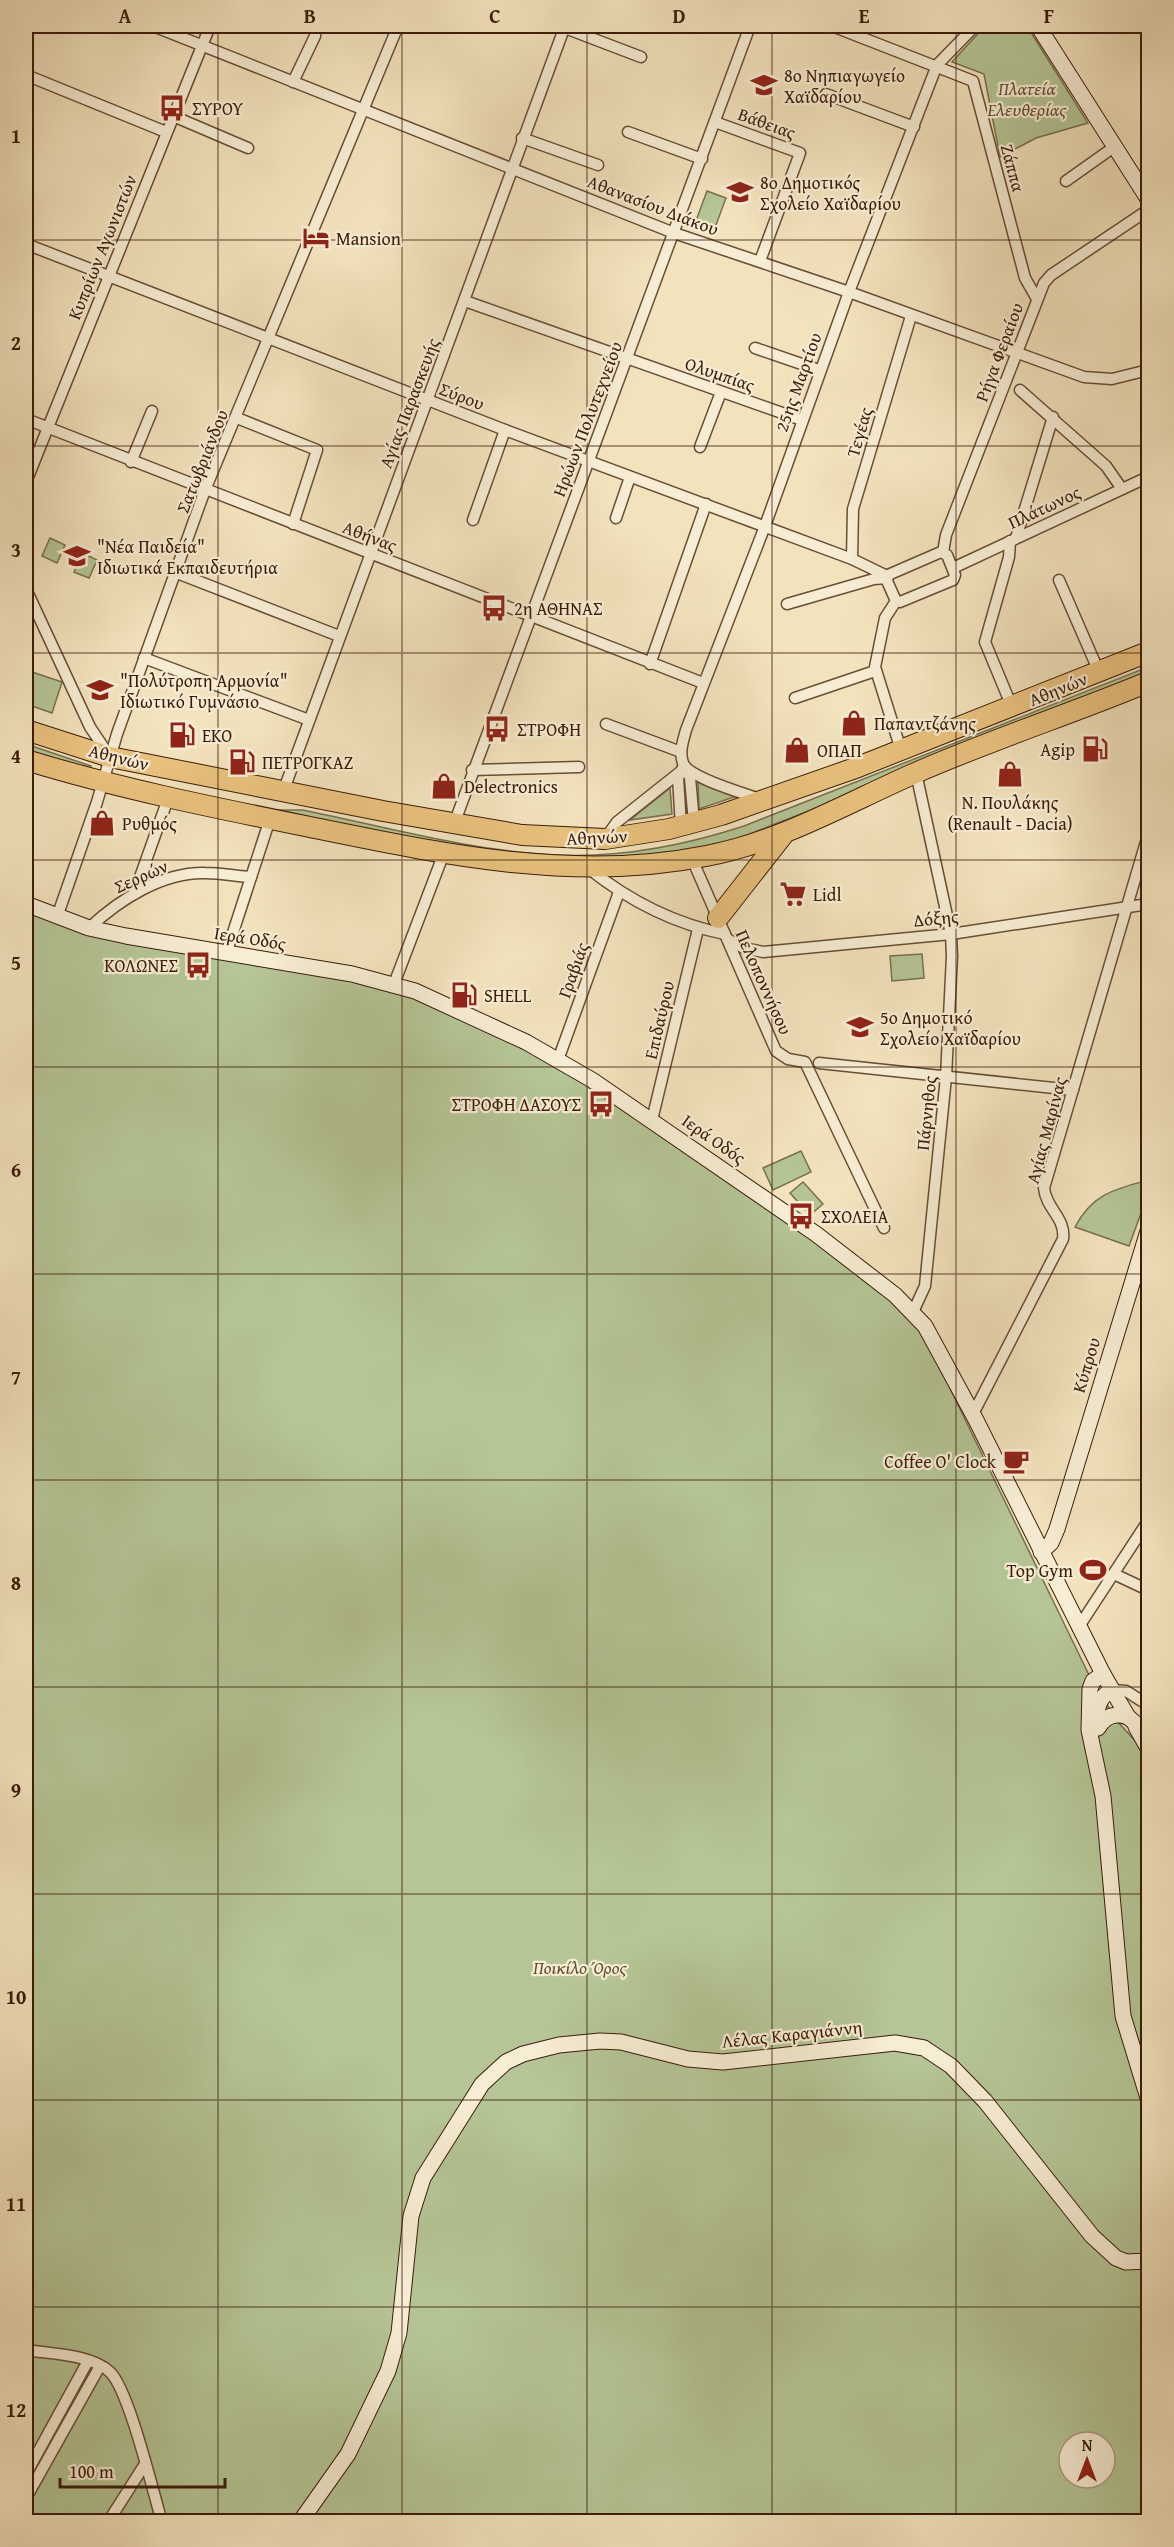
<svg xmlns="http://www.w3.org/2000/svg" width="1174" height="2547" font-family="'Gentium Book Plus',serif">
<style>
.green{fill:#b5c595;stroke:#78704e;stroke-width:1.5;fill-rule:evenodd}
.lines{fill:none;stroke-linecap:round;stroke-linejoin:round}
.street-casing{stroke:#694d35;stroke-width:13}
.secondary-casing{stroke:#3b1b08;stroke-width:17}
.highway-casing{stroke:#3b1b08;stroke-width:22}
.street{stroke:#f7edd4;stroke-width:10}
.secondary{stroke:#f7edd4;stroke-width:15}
.highway{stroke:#eac27e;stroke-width:20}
.grid{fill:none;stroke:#3b1b08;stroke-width:1.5;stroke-opacity:0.55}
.labels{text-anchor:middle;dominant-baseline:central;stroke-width:4.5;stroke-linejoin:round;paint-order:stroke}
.poi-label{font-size:18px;fill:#3b1b08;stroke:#f7edd4;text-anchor:start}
.park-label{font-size:18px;font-style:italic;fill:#604e32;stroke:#f7edd4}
.street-label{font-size:18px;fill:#3b1b08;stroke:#f7edd4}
.neatline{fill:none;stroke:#3b1b08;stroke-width:2}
.grid-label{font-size:20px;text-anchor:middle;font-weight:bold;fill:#3b1b08}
</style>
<rect width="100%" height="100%" fill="#f3e3bd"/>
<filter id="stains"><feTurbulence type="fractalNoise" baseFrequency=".00333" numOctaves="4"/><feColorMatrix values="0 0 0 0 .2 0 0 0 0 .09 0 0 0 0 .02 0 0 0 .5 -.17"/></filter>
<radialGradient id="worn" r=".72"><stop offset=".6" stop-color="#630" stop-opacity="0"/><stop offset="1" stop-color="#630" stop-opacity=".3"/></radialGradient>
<g class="green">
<polygon points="985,26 1027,26 1088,123 1036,138 1000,157 984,74 952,62"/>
<polygon points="707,191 726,198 713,233 694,226"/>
<polygon points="50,538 65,545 57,563 42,556"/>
<polygon points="83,553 97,560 89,578 74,572"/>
<path d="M 1148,667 L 1148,675 L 1115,692 L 716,847 L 594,861 L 444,849 L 273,810 L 303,810 C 386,827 471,851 555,855 C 619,858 683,846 744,826 Z"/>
<polygon points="26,670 62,682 52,713 26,704"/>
<polygon points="26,744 91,766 89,771 26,750"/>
<polygon points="698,782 737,796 699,809"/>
<polygon points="670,788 672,814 630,820"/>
<path d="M 26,904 L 57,917 L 374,979 L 592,1080 L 913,1312 L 1089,1675 L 1117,1721 L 1148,1755 L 1148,2521 L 26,2521 ZM 1069,2442 L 1105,2442 L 1105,2478 L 1069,2478 Z"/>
<polygon points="922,954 924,978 892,981 890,956"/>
<polygon points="801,1151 811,1172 773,1190 763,1168"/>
<path d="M 1148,1180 L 1148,1194 L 1129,1246 L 1075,1227 C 1092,1194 1115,1189 1148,1180 Z"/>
<polygon points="803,1182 823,1204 810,1215 790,1193"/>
</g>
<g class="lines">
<g class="street-casing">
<g id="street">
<polyline points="153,26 674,233 849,292 1084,377 1112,379 1148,370"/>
<polyline points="832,26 973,81 1025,278 1037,299"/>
<polyline points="565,28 641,57"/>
<polyline points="26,75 166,132"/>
<polyline points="293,82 315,36 316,26"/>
<polyline points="826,94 914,127"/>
<polyline points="173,116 248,148"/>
<polyline points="715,122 800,153 760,261"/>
<polyline points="628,132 702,159"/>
<polyline points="522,138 598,165"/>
<polyline points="1066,181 1114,147"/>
<polyline points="26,244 505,430 852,559 887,576"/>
<polyline points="465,301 802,420"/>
<polyline points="755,348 819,370"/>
<polyline points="1020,390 1106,466 1122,489"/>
<polyline points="237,418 317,450 293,524"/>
<polyline points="26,419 703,683"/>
<polyline points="700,447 721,392"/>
<polyline points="131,462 152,411"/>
<polyline points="26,482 210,26"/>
<polyline points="616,518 630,477"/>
<polyline points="473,520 505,430"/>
<polyline points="1016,538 1053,417"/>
<polyline points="1010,541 1009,557 985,642 1012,707"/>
<polygon points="941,552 947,555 955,575 953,580 900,602 896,601 887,581 888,575"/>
<polyline points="943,552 946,535 1044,283 1051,275 1148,210"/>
<polyline points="852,559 853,509 911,316"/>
<polyline points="953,568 1148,477"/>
<polyline points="177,573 339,636"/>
<polyline points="1059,580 1099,672"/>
<polyline points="26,589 90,727 108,754"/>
<polyline points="896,601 885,618 875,667 901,750"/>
<polyline points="787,604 874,579 887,578"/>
<polyline points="144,658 309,720"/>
<polyline points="650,664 706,504"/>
<polyline points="795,698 875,671"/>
<polyline points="606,724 681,752"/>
<polyline points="472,770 579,767"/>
<polyline points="283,792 565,26"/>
<path d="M 760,799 C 743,793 689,778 683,763 C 679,752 683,741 686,730 L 765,526 L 849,292 L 937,65 L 975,26"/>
<polyline points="454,824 750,26"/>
<polyline points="681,826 678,778 684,765 690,778 694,822"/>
<polyline points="605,839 617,822 680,772"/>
<polyline points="692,859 776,1051 788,1059 805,1062 884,1228"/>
<path d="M 588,868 C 628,900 675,924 725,934"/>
<polyline points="134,894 169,796"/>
<polyline points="57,917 97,802 117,734 205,490 398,26"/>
<path d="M 89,928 C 119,900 162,872 205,873 C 220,873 236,876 251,877"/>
<polyline points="729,940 744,948 763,952 951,934 1148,904"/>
<polyline points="226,954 270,819"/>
<polyline points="394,984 444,853"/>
<polyline points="558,1060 619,892"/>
<polyline points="819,1063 1073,1090"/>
<polyline points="652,1120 698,929"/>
<polyline points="913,1312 925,1286 946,1077 952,956 951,934 916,773"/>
<path d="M 973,1414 L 1063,1239 C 1066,1218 1046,1209 1044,1188 L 1148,835"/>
<polyline points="1114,1574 1148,1590"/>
<polyline points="1078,1628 1148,1521"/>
<polyline points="1112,1690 1126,1691 1148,1705"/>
<path d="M 26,2350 C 50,2354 91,2354 110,2372 C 129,2390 153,2492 162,2522"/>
<polyline points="26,2474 88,2361"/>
<polyline points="26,2498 100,2366"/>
<polyline points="108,2522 145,2464"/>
</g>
</g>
<g class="secondary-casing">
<g id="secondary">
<polyline points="1038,26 1148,199"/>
<polyline points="26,904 89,928 126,936 352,974 415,991 526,1042 592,1080 816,1234 895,1295 925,1326 976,1420 1103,1674 1128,1717 1148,1734"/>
<polyline points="1041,1552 1051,1543 1057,1529 1148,1231"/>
<polyline points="1103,1674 1093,1681 1090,1689 1089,1730 1103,1796 1123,2016 1148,2098"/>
<path d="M 1097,1725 C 1096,1710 1098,1697 1112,1690"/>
<polyline points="1136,1727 1148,1748"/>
<path d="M 1098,1728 C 1105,1716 1115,1712 1128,1717"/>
<polyline points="300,2522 348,2454 388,2371 399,2333 411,2216 423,2178 482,2084 506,2062 523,2054 559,2045 600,2041 621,2042 688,2059 723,2062 895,2043 924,2048 951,2066 985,2101 1092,2236 1116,2258 1126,2262 1148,2261"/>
</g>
</g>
<g class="highway-casing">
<g id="highway">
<polyline points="26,730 110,757 383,811 522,835 605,839 669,829 721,815 858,767 1148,652"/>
<path d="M 26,760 C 117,788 211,807 305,826 C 438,853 571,883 706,856 C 780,842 845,804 913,774 C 990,740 1071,714 1148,682"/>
<polyline points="718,918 783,835"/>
</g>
</g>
<use href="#street" class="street"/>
<use href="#secondary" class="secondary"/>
<use href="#highway" class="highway"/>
</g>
<path class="grid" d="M 218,26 L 218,2522M 402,26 L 402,2522M 587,26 L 587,2522M 772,26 L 772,2522M 956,26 L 956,2522M 26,240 L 1148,240M 26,446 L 1148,446M 26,653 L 1148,653M 26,860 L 1148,860M 26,1067 L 1148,1067M 26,1274 L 1148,1274M 26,1480 L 1148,1480M 26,1687 L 1148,1687M 26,1894 L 1148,1894M 26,2100 L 1148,2100M 26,2307 L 1148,2307"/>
<defs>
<g id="school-bare" transform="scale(2.07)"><path d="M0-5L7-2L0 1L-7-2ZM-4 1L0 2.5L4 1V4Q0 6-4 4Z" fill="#8f2418" stroke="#f7edd4" stroke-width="2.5" paint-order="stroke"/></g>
<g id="bus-bare" transform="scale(2.07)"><path d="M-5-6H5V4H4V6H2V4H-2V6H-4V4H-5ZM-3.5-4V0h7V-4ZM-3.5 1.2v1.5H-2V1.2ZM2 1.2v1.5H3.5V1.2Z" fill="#8f2418" stroke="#f7edd4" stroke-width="2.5" paint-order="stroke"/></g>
<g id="hotel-bare" transform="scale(2.07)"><path d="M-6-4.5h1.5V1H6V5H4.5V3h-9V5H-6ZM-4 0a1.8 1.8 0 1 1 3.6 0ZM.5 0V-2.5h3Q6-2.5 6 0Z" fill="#8f2418" stroke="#f7edd4" stroke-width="2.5" paint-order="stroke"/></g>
<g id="shop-bare" transform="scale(2.07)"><path d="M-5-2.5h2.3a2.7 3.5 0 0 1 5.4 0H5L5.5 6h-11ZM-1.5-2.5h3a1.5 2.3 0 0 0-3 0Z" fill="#8f2418" stroke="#f7edd4" stroke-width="2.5" paint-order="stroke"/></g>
<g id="fuel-bare" transform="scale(2.07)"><path d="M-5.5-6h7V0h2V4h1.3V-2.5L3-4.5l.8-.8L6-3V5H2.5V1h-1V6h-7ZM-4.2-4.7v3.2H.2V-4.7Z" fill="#8f2418" stroke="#f7edd4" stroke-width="2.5" paint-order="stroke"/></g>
<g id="supermarket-bare" transform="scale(2.07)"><path d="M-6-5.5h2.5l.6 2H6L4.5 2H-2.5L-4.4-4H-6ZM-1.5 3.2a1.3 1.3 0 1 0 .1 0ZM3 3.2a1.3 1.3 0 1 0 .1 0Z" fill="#8f2418" stroke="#f7edd4" stroke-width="2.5" paint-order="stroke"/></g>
<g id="cafe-bare" transform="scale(2.07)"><path d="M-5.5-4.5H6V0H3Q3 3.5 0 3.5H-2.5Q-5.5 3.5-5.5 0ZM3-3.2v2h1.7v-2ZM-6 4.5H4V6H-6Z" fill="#8f2418" stroke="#f7edd4" stroke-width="2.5" paint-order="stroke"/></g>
<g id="stadium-bare" transform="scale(2.07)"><path d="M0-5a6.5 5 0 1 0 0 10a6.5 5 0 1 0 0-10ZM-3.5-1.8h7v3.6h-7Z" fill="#8f2418" stroke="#f7edd4" stroke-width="2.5" paint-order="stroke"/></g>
</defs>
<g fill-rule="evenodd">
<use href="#school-bare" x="764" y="85"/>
<use href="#bus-bare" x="172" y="108"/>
<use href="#school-bare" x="740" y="192"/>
<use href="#hotel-bare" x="316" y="238"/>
<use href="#school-bare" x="77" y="556"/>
<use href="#bus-bare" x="494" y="608"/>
<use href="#school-bare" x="100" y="690"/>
<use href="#shop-bare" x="854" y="723"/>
<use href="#bus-bare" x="497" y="729"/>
<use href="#fuel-bare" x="182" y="735"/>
<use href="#fuel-bare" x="1095" y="749"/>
<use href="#shop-bare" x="797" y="750"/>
<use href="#fuel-bare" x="242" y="762"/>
<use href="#shop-bare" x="1010" y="774"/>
<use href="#shop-bare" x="444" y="786"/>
<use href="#shop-bare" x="102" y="823"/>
<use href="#supermarket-bare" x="793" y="894"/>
<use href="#bus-bare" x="198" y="965"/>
<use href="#fuel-bare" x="464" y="995"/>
<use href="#school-bare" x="860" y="1027"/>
<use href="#bus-bare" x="601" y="1104"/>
<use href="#bus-bare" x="801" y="1216"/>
<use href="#cafe-bare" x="1016" y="1461"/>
<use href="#stadium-bare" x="1093" y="1570"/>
</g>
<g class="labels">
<g class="poi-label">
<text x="784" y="75">8ο Νηπιαγωγείο<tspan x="784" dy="21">Χαϊδαρίου</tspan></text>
<text x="192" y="108">ΣΥΡΟΥ</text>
<text x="760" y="182">8ο Δημοτικός<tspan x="760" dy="21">Σχολείο Χαϊδαρίου</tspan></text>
<text x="336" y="238">Mansion</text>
<text x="97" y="546">"Νέα Παιδεία"<tspan x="97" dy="21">Ιδιωτικά Εκπαιδευτήρια</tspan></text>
<text x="514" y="608">2η ΑΘΗΝΑΣ</text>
<text x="120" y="680">"Πολύτροπη Αρμονία"<tspan x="120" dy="21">Ιδιωτικό Γυμνάσιο</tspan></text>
<text x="874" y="723">Παπαντζάνης</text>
<text x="517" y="729">ΣΤΡΟΦΗ</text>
<text x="202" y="735">EKO</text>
<text x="1075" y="749" text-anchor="end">Agip</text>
<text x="817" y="750">ΟΠΑΠ</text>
<text x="262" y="762">ΠΕΤΡΟΓΚΑΖ</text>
<text x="464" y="786">Delectronics</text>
<text x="1010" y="802" text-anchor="middle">Ν. Πουλάκης<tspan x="1010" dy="21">(Renault - Dacia)</tspan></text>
<text x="122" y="823">Ρυθμός</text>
<text x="813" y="894">Lidl</text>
<text x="178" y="965" text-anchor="end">ΚΟΛΩΝΕΣ</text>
<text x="484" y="995">SHELL</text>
<text x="880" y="1017">5ο Δημοτικό<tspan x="880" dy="21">Σχολείο Χαϊδαρίου</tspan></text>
<text x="581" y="1104" text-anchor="end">ΣΤΡΟΦΗ ΔΑΣΟΥΣ</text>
<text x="821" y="1216">ΣΧΟΛΕΙΑ</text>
<text x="996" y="1461" text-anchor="end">Coffee O' Clock</text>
<text x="1073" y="1570" text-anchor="end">Top Gym</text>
</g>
<g class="park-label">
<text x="1027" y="88">Πλατεία<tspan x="1027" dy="21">Ελευθερίας</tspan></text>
<text x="580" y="1967">Ποικίλο Όρος</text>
</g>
<g class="street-label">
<text transform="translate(767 123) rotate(20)">Βάθειας</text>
<text transform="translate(1013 168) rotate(75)">Ζάππα</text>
<text transform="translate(653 205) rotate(21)">Αθανασίου Διάκου</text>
<text transform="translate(102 247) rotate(-68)">Κυπρίων Αγωνιστών</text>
<text transform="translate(999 352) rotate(-69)">Ρήγα Φεραίου</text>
<text transform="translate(720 374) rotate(19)">Ολυμπίας</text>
<text transform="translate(798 382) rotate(-70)">25ης Μαρτίου</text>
<text transform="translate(462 396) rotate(21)">Σύρου</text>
<text transform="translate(409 403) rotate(-69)">Αγίας Παρασκευής</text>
<text transform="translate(587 419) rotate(-69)">Ηρώων Πολυτεχνείου</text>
<text transform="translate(859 432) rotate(-74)">Τεγέας</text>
<text transform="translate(202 461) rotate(-68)">Σατωβριάνδου</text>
<text transform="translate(1044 507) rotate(-25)">Πλάτωνος</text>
<text transform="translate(370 536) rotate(21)">Αθήνας</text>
<text transform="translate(1058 689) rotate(-22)">Αθηνών</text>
<text transform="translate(119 757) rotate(14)">Αθηνών</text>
<text transform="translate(597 837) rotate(-3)">Αθηνών</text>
<text transform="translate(141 876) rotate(-24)">Σερρών</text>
<text transform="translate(936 918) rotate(-6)">Δόξης</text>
<text transform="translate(250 938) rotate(9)">Ιερά Οδός</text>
<text transform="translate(573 970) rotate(-70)">Γραβιάς</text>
<text transform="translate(764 982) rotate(66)">Πελοποννήσου</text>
<text transform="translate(659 1020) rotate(-77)">Επιδαύρου</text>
<text transform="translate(926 1113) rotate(-84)">Πάρνηθος</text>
<text transform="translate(1046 1130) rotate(-75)">Αγίας Μαρίνας</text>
<text transform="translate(714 1139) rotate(35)">Ιερά Οδός</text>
<text transform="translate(1086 1365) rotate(-73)">Κύπρου</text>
<text transform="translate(792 2034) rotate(-6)">Λέλας Καραγιάννη</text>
</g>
</g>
<rect width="1174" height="2547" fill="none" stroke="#f3e3bd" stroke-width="66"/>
<g transform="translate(1087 2460)"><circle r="28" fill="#f7edd4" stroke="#ac9982" stroke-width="1.5"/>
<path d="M0-4.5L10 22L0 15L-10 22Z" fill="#8f2418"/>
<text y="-9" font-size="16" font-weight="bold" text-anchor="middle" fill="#3b1b08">N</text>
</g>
<path d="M60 2478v9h165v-9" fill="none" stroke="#3b1b08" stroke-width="3"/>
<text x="69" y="2478" font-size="18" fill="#3b1b08" stroke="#f7edd4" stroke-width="4.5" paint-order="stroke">100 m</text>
<rect x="33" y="33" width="1108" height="2481" class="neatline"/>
<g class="grid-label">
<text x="125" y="23">A</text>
<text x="310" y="23">B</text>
<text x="495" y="23">C</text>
<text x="679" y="23">D</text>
<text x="864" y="23">E</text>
<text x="1049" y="23">F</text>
<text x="16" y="143">1</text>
<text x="16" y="350">2</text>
<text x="16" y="557">3</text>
<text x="16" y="763">4</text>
<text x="16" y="970">5</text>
<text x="16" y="1177">6</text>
<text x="16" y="1384">7</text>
<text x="16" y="1590">8</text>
<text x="16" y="1797">9</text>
<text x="16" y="2004">10</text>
<text x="16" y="2211">11</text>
<text x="16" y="2417">12</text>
</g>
<rect width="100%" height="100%" filter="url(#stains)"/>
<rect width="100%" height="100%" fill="url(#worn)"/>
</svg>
